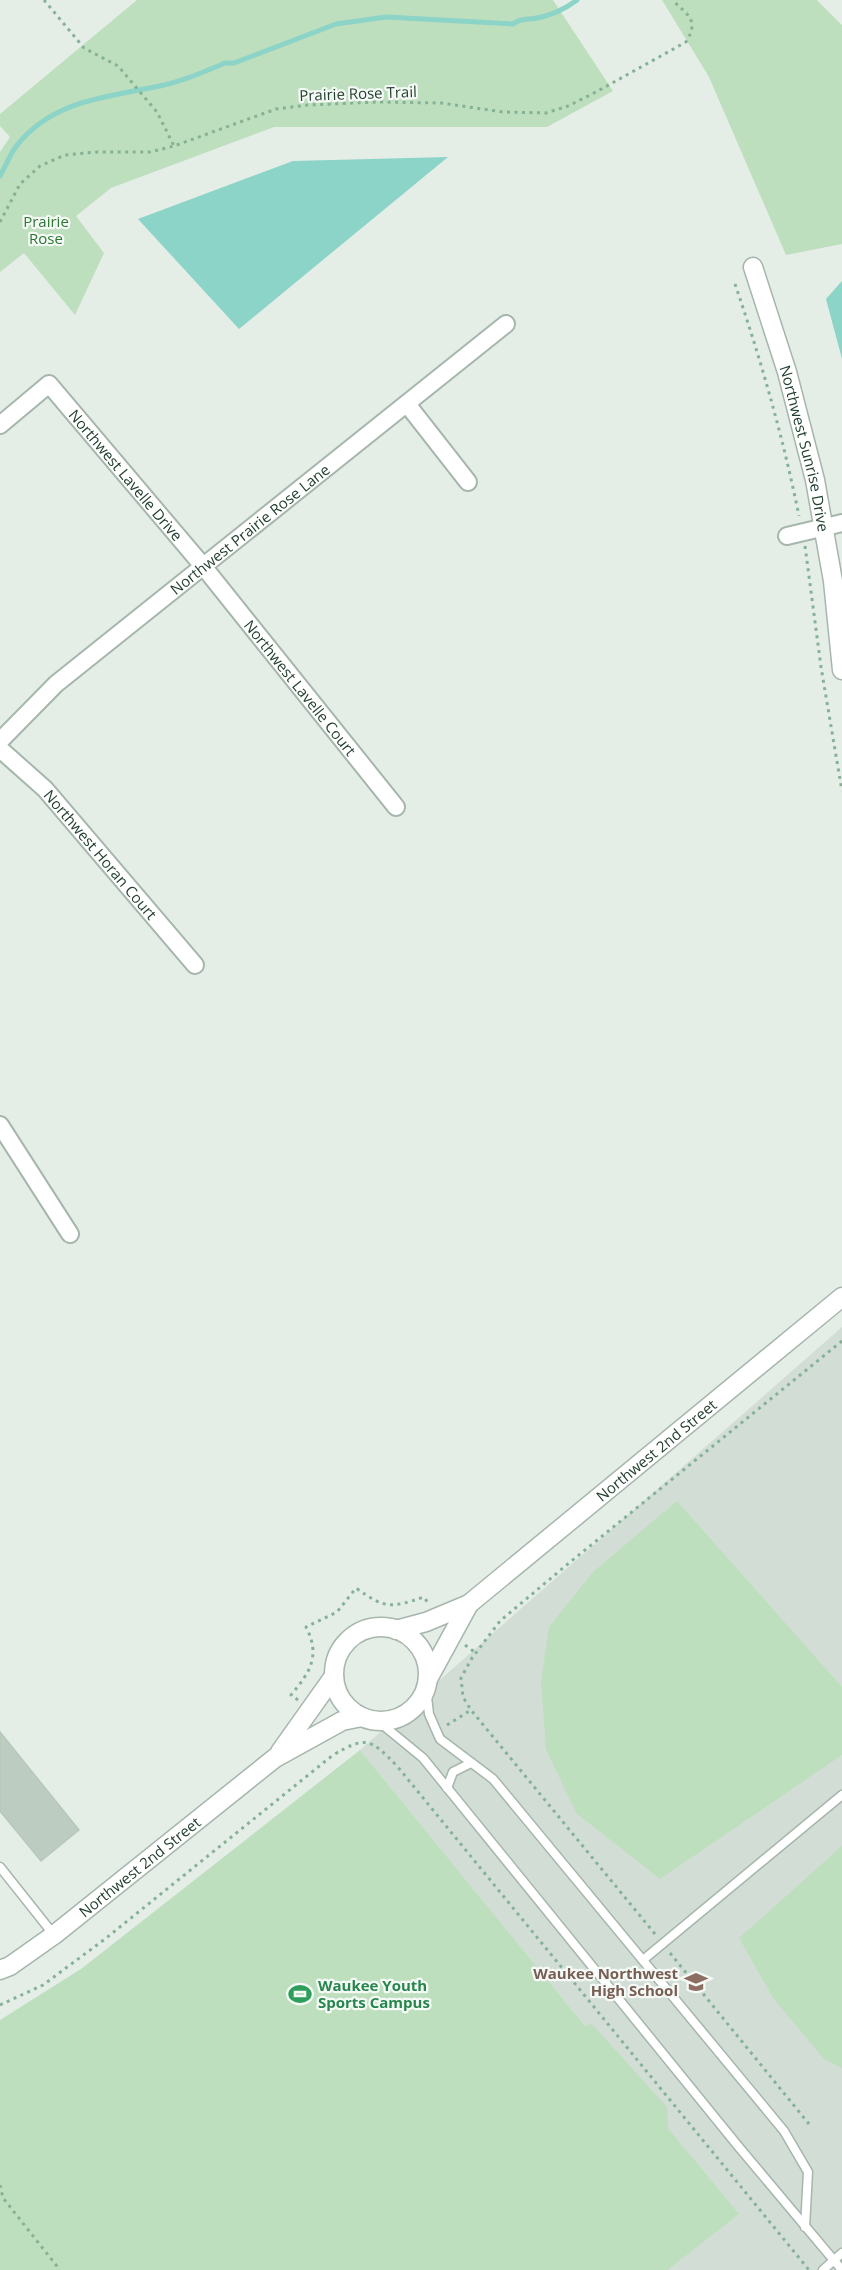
<svg xmlns="http://www.w3.org/2000/svg" width="842" height="2270" font-family="'Open Sans',sans-serif">
<style>
.built{fill:#d2ded5}
.green{fill:#bedfbd}
.water{fill:#8cd3c8}
.lines{fill:none;stroke-linecap:round;stroke-linejoin:round}
.stream{stroke:#8cd3c8;stroke-width:5}
.building{fill:#bcccc1;stroke:#b6c8bb;stroke-width:1.5}
.service-casing{stroke:#a6b6ac;stroke-width:11}
.minor-casing{stroke:#a6b6ac;stroke-width:20}
.tertiary-casing{stroke:#a6b6ac;stroke-width:21}
.path{stroke:#85b196;stroke-width:3;stroke-dasharray:3 4.5;stroke-linecap:butt}
.service{stroke:#fff;stroke-width:8}
.minor{stroke:#fff;stroke-width:16}
.tertiary{stroke:#fff;stroke-width:18}
.labels{text-anchor:middle;dominant-baseline:central;stroke-width:4.5;stroke-linejoin:round;paint-order:stroke}
.street-label{font-size:15px;fill:#23402f;stroke:#f5faf6}
.park-label{font-size:15px;fill:#2d7733;stroke:#f5faf6}
.education-label{font-size:15px;font-weight:bold;fill:#785e54;stroke:#f5faf6;text-anchor:end}
.leisure-label{font-size:15px;font-weight:bold;fill:#27864d;stroke:#f5faf6;text-anchor:start}
</style>
<rect width="100%" height="100%" fill="#e4eee7"/>
<polygon class="built" points="842,1327 842,2270 668,2270 738,2214 360,1750"/>
<g class="green">
<polygon points="137,0 553,0 613,91 547,127 274,127 111,188 76,216 104,253 75,315 24,253 0,272 0,152 10,137 0,126 0,114"/>
<polygon points="662,0 817,0 842,25 842,244 786,255 709,77"/>
<polygon points="677,1501 842,1687 842,1755 660,1879 576,1813 546,1749 541,1681 549,1627 593,1572"/>
<polygon points="360,1750 585,2026 592,2024 667,2107 668,2128 739,2214 668,2270 0,2270 0,2020 81,1969"/>
<polygon points="842,1846 842,2068 824,2059 773,1998 739,1938"/>
</g>
<g class="water">
<polygon points="448,157 239,329 138,219 293,161"/>
<polygon points="842,281 842,359 826,299"/>
</g>
<g class="lines">
<path class="stream" d="M 0,176 C 6,166 10,153 18,144 C 53,101 105,97 155,87 C 179,83 203,72 225,63 L 234,63 L 336,24 L 386,17 L 513,24 C 520,18 528,20 537,18 C 553,15 565,9 577,0"/>
</g>
<polygon class="building" points="0,1732 79,1830 41,1861 0,1811"/>
<g class="lines">
<g class="service-casing">
<g id="service">
<polyline points="426,1688 429,1714 440,1739 493,1779 784,2131 808,2172 805,2227"/>
<polyline points="378,1721 423,1758 738,2146 842,2270"/>
<polyline points="447,1788 453,1772 471,1763"/>
<polyline points="0,1867 54,1935"/>
<polyline points="643,1960 842,1795"/>
<polyline points="823,2270 842,2253"/>
</g>
</g>
<g class="minor-casing">
<g id="minor">
<polyline points="407,404 468,482"/>
<path id="s1" d="M 0,425 L 49,384 L 203,566 L 396,807"/>
<polyline points="787,536 842,523"/>
<path id="s2" d="M 0,741 L 56,684 L 506,324"/>
<path id="s3" d="M 0,749 L 45,789 L 195,965"/>
<polyline points="0,1125 70,1234"/>
</g>
</g>
<g class="tertiary-casing">
<g id="tertiary">
<path id="s4" d="M 753,267 L 787,372 L 815,480 L 833,581 L 842,670"/>
<circle cx="381" cy="1674" r="47"/>
<path id="s5" d="M 396,1630 L 426,1622 L 469,1604 L 842,1297"/>
<polyline points="428,1679 469,1604"/>
<polyline points="280,1752 334,1676"/>
<path id="s6" d="M 0,1970 L 10,1966 L 54,1935 L 275,1758 L 342,1721 L 362,1717"/>
</g>
</g>
<g class="path">
<polyline points="44,0 84,48 118,66 157,112 174,146"/>
<path d="M 0,222 L 20,184 L 40,166 L 65,155 L 97,152 L 150,152 L 174,146 L 276,109 L 308,105 L 378,102 L 441,103 L 503,112 L 546,113 L 568,106 L 596,92 L 686,42 C 700,20 687,14 672,0"/>
<path d="M 735,284 C 761,360 783,437 799,516"/>
<polyline points="805,546 821,667 842,791"/>
<polyline points="465,1645 476,1653"/>
<path d="M 298,1700 L 291,1695 C 310,1672 321,1656 306,1627 L 337,1612 L 356,1588 C 385,1609 391,1608 424,1597 L 428,1603"/>
<polyline points="447,1725 471,1710"/>
<polyline points="655,1934 471,1710 463,1697 461,1678 472,1658 500,1621 569,1563 842,1341"/>
<polyline points="670,1953 809,2124"/>
<path d="M 0,2005 L 43,1985 L 105,1939 L 333,1755 C 366,1736 370,1738 397,1766 L 809,2270"/>
<polyline points="0,2185 3,2198 60,2270"/>
</g>
<use href="#service" class="service"/>
<use href="#minor" class="minor"/>
<use href="#tertiary" class="tertiary"/>
</g>
<defs>
<g id="school-bare" transform="scale(1.8)"><path d="M0-5L7-2L0 1L-7-2ZM-4 1L0 2.5L4 1V4Q0 6-4 4Z" fill="#8d6e63" stroke="#f5faf6" stroke-width="2.5" paint-order="stroke"/></g>
<g id="stadium-bare" transform="scale(1.8)"><path d="M0-5a6.5 5 0 1 0 0 10a6.5 5 0 1 0 0-10ZM-3.5-1.8h7v3.6h-7Z" fill="#2e9e5b" stroke="#f5faf6" stroke-width="2.5" paint-order="stroke"/></g>
</defs>
<g fill-rule="evenodd">
<use href="#school-bare" x="696" y="1982"/>
<use href="#stadium-bare" x="300" y="1994"/>
</g>
<g class="labels">
<g class="street-label">
<text transform="translate(358 93) rotate(-2)">Prairie Rose Trail</text>
<text stroke="none"><textPath href="#s4" startOffset="189">Northwest Sunrise Drive</textPath></text>
<text stroke="none"><textPath href="#s1" startOffset="183">Northwest Lavelle Drive</textPath></text>
<text stroke="none"><textPath href="#s2" startOffset="328">Northwest Prairie Rose Lane</textPath></text>
<text stroke="none"><textPath href="#s1" startOffset="458">Northwest Lavelle Court</textPath></text>
<text stroke="none"><textPath href="#s3" startOffset="146">Northwest Horan Court</textPath></text>
<text stroke="none"><textPath href="#s5" startOffset="320">Northwest 2nd Street</textPath></text>
<text stroke="none"><textPath href="#s6" startOffset="174">Northwest 2nd Street</textPath></text>
</g>
<g class="park-label">
<text x="46" y="221">Prairie<tspan x="46" dy="17">Rose</tspan></text>
</g>
<g class="education-label">
<text x="678" y="1973">Waukee Northwest<tspan x="678" dy="17">High School</tspan></text>
</g>
<g class="leisure-label">
<text x="318" y="1985">Waukee Youth<tspan x="318" dy="17">Sports Campus</tspan></text>
</g>
</g>
</svg>
